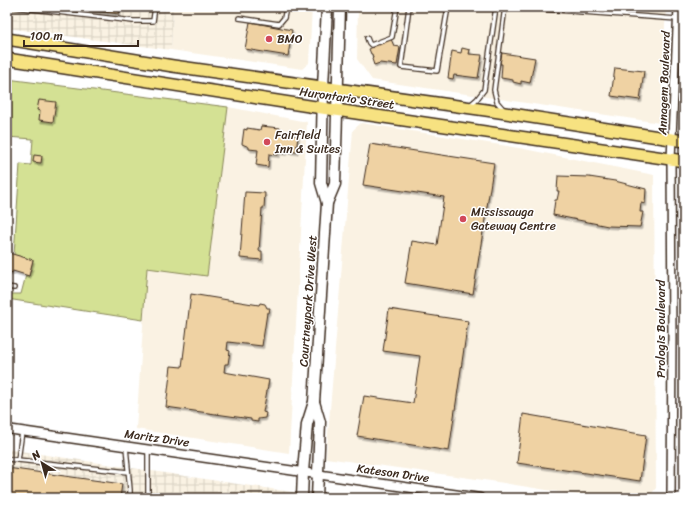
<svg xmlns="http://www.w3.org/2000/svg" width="691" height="505" font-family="Sriracha,sans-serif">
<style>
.built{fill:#faf2e3}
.industrial{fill:url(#industrial-grid)}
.green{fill:#d4e194;stroke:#888659}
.building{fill:#efd2a3;stroke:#3b2a1e;filter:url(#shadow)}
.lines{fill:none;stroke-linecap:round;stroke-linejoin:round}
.service-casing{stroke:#3b2a1e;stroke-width:6}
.minor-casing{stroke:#3b2a1e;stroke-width:10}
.tertiary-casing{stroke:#3b2a1e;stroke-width:11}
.secondary-casing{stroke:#3b2a1e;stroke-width:13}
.primary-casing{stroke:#3b2a1e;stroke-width:14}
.service{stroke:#fff;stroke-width:3.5}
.minor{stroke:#fff;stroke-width:7}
.tertiary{stroke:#fff;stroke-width:8}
.secondary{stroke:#fff;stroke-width:10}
.primary{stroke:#f7e281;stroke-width:11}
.poi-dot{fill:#d1495b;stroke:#fff;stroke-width:1.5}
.labels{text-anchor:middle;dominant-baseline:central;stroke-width:3;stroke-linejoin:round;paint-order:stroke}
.poi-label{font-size:12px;fill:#3b2a1e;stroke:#fff;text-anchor:start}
.street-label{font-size:12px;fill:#3b2a1e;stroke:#fff}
</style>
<defs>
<pattern id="industrial-grid" width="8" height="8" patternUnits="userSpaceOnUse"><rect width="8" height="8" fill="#faf2e3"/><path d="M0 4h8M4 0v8" fill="none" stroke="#d7d0c2"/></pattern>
<filter id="shadow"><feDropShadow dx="1.5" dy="2.5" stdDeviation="0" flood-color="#0004"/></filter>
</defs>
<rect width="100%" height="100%" fill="#fff"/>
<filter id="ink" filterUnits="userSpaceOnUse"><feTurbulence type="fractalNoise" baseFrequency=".025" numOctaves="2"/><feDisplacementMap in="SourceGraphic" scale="8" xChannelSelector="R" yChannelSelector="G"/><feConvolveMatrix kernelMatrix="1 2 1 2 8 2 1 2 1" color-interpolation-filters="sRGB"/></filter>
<g filter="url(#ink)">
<g class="built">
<polygon points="173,7 312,7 309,63 302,69 171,50"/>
<polygon points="358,7 666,7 660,123 372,80 357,59"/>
<polygon points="228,107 307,122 289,453 136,429 147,268 207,276"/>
<polygon points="361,123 519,148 654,175 656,488 648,498 597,498 491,481 326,458 353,130"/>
</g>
<g class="industrial">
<polygon points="7,7 173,7 171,50 7,28"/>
<polygon points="7,449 331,498 7,498"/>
</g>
<polygon class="green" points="7,79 228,107 207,276 147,268 143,320 7,299 7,294 21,294 26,275 29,276 33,260 14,255 20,164 31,165 33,139 7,137"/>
<g class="building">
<polygon points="63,7 120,7 119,14"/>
<polygon points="250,22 292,30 288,56 245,49"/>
<polygon points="391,39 394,46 400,47 397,65 380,63 374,65 372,59 373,58 372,54 371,54 369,49 373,47 372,46 379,44 379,45"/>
<polygon points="462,48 470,50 469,54 482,55 478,78 454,75 453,79 448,78 452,51 461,53"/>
<polygon points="502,53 535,58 530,83 521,81 521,84 513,82 513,80 501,78 502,64 500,64"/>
<polygon points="615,68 644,71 640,100 611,96"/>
<polygon points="39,100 56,102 53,122 39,120 40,111 37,110"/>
<polygon points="261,126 280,128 280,132 293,133 293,135 298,136 296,152 285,151 285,153 279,152 278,155 269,154 268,167 256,165 258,150 249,149 249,147 242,144 244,129 247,130 247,128 260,130"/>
<polygon points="370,144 494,163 473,294 405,283 412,241 437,245 444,197 363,185"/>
<polygon points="34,155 42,156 41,163 33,162"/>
<polygon points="558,176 589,177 615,181 646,189 645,204 641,203 640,212 643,212 640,227 608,226 553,215 555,200 557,200 559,191 557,191"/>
<polygon points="245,192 265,193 264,208 262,208 259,251 262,251 262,260 240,258"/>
<polygon points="7,252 9,253 33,260 29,276 13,271 13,272 7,274"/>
<polygon points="191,294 259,305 260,303 265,304 267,308 270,308 269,313 267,313 262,346 228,342 227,350 230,351 228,364 225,364 224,372 269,380 263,412 266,413 265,418 258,419 258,422 251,421 251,419 166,407 171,366 182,367"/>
<polygon points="389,309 468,321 449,451 357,436 364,396 413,403 420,356 383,351"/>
<polygon points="523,414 646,435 640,481 517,463"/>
<polygon points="7,468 122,484 120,498 7,498"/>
</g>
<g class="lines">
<g class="service-casing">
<g id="service">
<polyline points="15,7 133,21 153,21 155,7"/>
<polyline points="409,7 401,67 437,71 448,7"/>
<polyline points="515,7 677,19"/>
<polyline points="239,18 279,24 284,18 286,8"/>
<polyline points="367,38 369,43 371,45 392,37 397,7"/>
<polyline points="470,105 477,99 484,90 496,7"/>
<polyline points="504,110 497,102 494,90 505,7"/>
<polyline points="7,287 14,288"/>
<polyline points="126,447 130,490 130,498"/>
<polyline points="7,459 18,460 22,432"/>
<polyline points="18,460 128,472"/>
<polyline points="148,498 148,450"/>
</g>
</g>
<g class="minor-casing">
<polyline id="minor" points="671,498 672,336 671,159 678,7"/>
</g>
<g class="tertiary-casing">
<polyline id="tertiary" points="7,429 480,498"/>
</g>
<g class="secondary-casing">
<g id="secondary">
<polyline points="327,7 323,87 321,183 327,203"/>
<polyline points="314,402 320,422 317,498"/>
<polyline points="302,498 303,472 307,424 314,402 327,203 335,184 340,7"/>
</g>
</g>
<g class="primary-casing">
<g id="primary">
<polyline points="7,39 173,66 486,110 684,141"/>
<polyline points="7,59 322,108 684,161"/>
</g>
</g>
<use href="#service" class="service"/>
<use href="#minor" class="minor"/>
<use href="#tertiary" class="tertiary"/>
<use href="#secondary" class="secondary"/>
<use href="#primary" class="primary"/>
</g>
</g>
<g class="poi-dot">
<circle cx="269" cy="39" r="4"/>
<circle cx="267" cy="142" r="4"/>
<circle cx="463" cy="219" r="4"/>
</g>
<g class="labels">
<g class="poi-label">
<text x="277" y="39">BMO</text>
<text x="275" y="135">Fairfield<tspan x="275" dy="14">Inn &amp; Suites</tspan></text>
<text x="471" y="212">Mississauga<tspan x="471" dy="14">Gateway Centre</tspan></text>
</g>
<g class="street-label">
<text transform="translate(664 83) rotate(-88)">Annagem Boulevard</text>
<text transform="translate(347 98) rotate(8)">Hurontario Street</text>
<text transform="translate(308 301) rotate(-86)">Courtneypark Drive West</text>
<text transform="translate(661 329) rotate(-90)">Prologis Boulevard</text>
<text transform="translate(157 438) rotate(8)">Maritz Drive</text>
<text transform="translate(393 473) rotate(8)">Kateson Drive</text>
</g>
</g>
<rect width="691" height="505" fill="none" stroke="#fff" stroke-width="24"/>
<rect x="12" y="12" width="667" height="481" fill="none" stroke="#3b2a1e" stroke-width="1.5" filter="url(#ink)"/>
<g transform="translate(42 463) rotate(323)" stroke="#ffffff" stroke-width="3" paint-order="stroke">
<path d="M0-3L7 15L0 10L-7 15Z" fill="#3b2a1e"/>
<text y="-6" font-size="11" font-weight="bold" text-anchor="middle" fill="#3b2a1e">N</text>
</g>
<path d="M24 40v6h114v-6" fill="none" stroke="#3b2a1e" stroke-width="2"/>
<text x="30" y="40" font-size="12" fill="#3b2a1e" stroke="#ffffff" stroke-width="3" paint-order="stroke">100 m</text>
</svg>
